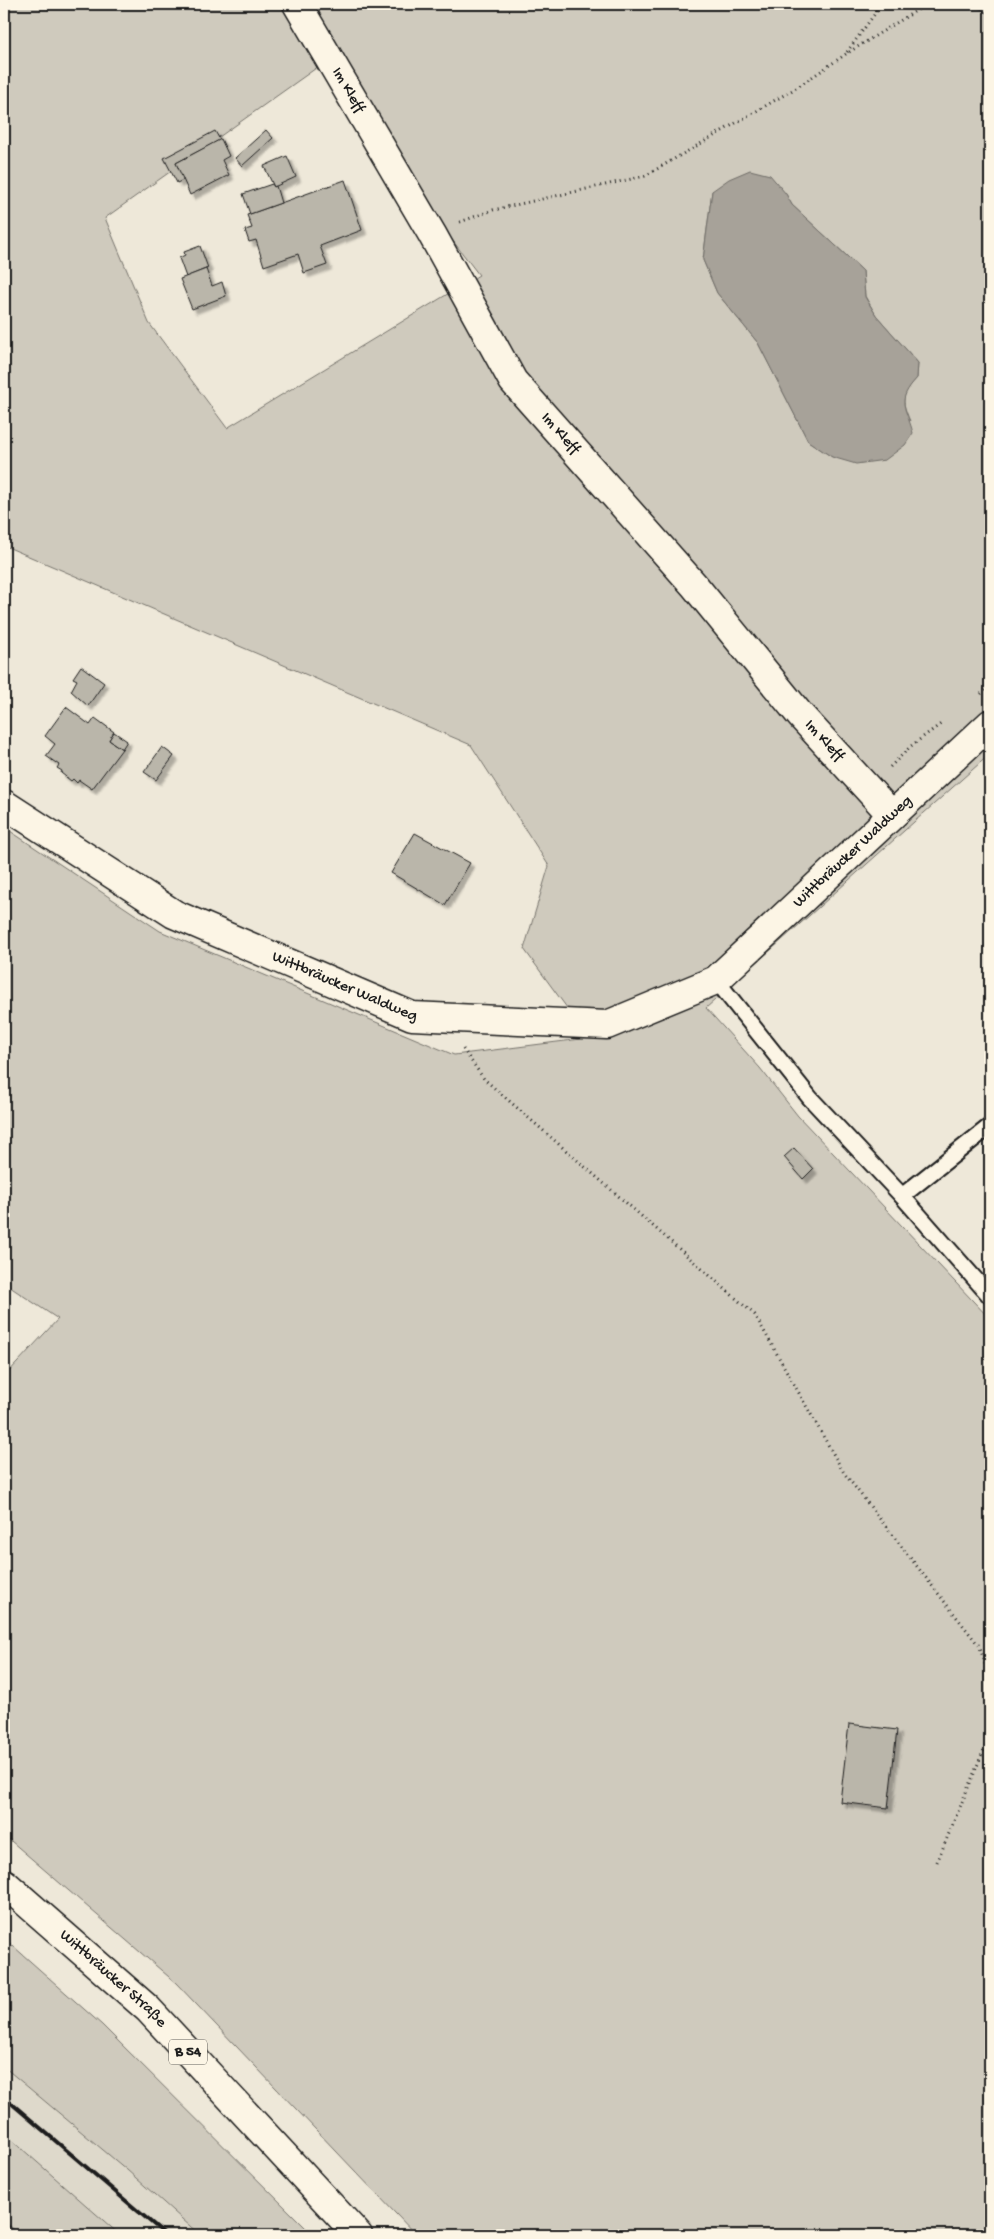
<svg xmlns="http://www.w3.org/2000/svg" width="994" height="2239" font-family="'Gochi Hand',sans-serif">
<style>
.built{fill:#ded9cb}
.green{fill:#cfcabd;stroke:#76736c;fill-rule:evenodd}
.water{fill:#a7a299;stroke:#6f6c67}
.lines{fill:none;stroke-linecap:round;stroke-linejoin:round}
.stream{stroke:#6f6c67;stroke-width:10}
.building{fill:#bab6aa;stroke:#1c1c1c;filter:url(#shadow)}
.service-casing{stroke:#1c1c1c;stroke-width:19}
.minor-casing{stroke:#1c1c1c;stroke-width:31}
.primary-casing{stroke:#1c1c1c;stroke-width:31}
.path{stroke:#1c1c1c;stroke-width:3;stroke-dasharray:1 4;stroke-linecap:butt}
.service{stroke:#fcf5e5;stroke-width:15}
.minor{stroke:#fcf5e5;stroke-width:28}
.primary{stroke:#fcf5e5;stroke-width:28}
.rail{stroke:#1c1c1c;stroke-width:4}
.labels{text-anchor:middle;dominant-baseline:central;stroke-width:4;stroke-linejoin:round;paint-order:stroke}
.shield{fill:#fcf5e5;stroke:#5f5d58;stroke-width:1}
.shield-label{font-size:15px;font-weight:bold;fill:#1c1c1c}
.street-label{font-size:16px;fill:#1c1c1c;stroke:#fcf5e5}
</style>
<defs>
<filter id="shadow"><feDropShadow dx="4.5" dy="4.5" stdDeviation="1" flood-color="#0004"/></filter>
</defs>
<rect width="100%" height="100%" fill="#eee8d9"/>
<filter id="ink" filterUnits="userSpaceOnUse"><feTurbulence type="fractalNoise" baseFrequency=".02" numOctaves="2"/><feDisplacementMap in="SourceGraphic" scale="10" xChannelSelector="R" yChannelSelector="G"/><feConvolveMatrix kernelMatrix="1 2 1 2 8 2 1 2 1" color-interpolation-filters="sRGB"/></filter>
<g filter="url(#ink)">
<polygon class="built" points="4,2067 127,2170 200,2235 120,2235 4,2133"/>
<g class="green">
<path d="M 4,4 L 973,4 L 990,15 L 990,754 L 706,1008 L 760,1068 L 798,1116 L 990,1319 L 990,2235 L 416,2235 L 176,1983 L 4,1835 L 4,1377 L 58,1319 L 4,1283 L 4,827 L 160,931 L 454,1055 L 589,1038 L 524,949 L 549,866 L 471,745 L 5,546 L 4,548 ZM 319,66 L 479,275 L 227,428 L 149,323 L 105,218 ZM 712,191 L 786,194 L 792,205 L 863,271 L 865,296 L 876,315 L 918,363 L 917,378 C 901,395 901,400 910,421 L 832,457 L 808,441 L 758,343 L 717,293 L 703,260 Z"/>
<polygon points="4,1938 102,2025 313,2235 200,2235 127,2170 4,2067"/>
<polygon points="4,2133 120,2235 4,2235"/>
</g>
<path class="water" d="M 750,170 L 770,175 L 786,194 L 792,205 L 863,271 L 865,297 L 876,315 L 918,363 L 917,378 C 895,402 906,406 913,433 L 905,445 L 885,460 L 856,464 L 832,457 L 808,441 L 758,343 L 717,293 L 703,260 L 712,191 L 729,179 Z"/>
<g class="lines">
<polyline class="stream" points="4,2227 13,2235"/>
</g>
<g class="building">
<polygon points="266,130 273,138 242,166 235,158"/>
<polygon points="215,131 220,140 176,163 185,179 177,183 164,158"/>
<polygon points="221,139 229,156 222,160 229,175 190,195 176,163"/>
<polygon points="287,156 296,177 274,187 264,166"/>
<polygon points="345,180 362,230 320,246 327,265 304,273 298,254 264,266 256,240 249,242 245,230 252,228 247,215"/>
<polygon points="272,184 274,187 276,186 281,203 250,214 243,194"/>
<polygon points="200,246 208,268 186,277 179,258 185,255 184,252"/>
<polygon points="206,269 212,286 222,282 226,296 192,309 180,279"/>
<polygon points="81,666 104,683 88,706 71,691 77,680 73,678"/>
<polygon points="66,707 90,725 95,718 114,732 109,740 122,749 92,789 79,780 77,783 73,779 71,781 61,773 62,771 57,768 59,765 46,756 55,744 45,736"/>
<polygon points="114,732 127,741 122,749 109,740"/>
<polygon points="162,747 174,756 156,780 144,772"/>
<polygon points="415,833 470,863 445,905 391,873"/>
<polygon points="794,1148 813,1169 803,1179 784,1157"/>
<polygon points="849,1724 897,1730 888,1808 840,1802"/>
</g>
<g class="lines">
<g class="service-casing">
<g id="service">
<polyline points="716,980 810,1098 902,1196 990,1296"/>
<polyline points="902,1196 990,1126"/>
</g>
</g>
<g class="minor-casing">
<g id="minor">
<path id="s1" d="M 297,4 L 432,234 L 513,381 L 694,585 L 800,715 L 891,814"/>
<path id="s2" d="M 4,804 L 174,914 L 412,1016 L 607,1025 L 716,980 L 990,724"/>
</g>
</g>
<g class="primary-casing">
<g id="primary">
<path id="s3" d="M 4,1883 L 148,2009 L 358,2235"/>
</g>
</g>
<g class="path">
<polyline points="847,52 882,4"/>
<polyline points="460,222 493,210 645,176 796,88 846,54 927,4"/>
<polyline points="981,694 990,686"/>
<polyline points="890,767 911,746 942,723"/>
<polyline points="463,1049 484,1079 755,1315 844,1473 980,1647 990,1681"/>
<polyline points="937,1862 990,1735"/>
</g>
<use href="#service" class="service"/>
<use href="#minor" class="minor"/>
<use href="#primary" class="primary"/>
<polyline class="rail" points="4,2097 166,2235"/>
</g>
</g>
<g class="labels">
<rect class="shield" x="169" y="2039.5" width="38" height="25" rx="4"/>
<g class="shield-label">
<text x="188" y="2052">B 54</text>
</g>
<g class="street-label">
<text stroke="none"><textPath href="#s1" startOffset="100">Im Kleff</textPath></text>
<text stroke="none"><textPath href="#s1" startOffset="505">Im Kleff</textPath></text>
<text stroke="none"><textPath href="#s1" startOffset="910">Im Kleff</textPath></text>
<text stroke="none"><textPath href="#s2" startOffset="962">Wittbräucker Waldweg</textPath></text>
<text stroke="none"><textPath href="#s2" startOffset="388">Wittbräucker Waldweg</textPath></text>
<text stroke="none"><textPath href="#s3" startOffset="145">Wittbräucker Straße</textPath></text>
</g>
</g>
<rect width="994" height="2239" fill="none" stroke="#fcf5e5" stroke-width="20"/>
<rect x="10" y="10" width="974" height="2219" fill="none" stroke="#1c1c1c" stroke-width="2" filter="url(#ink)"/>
</svg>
